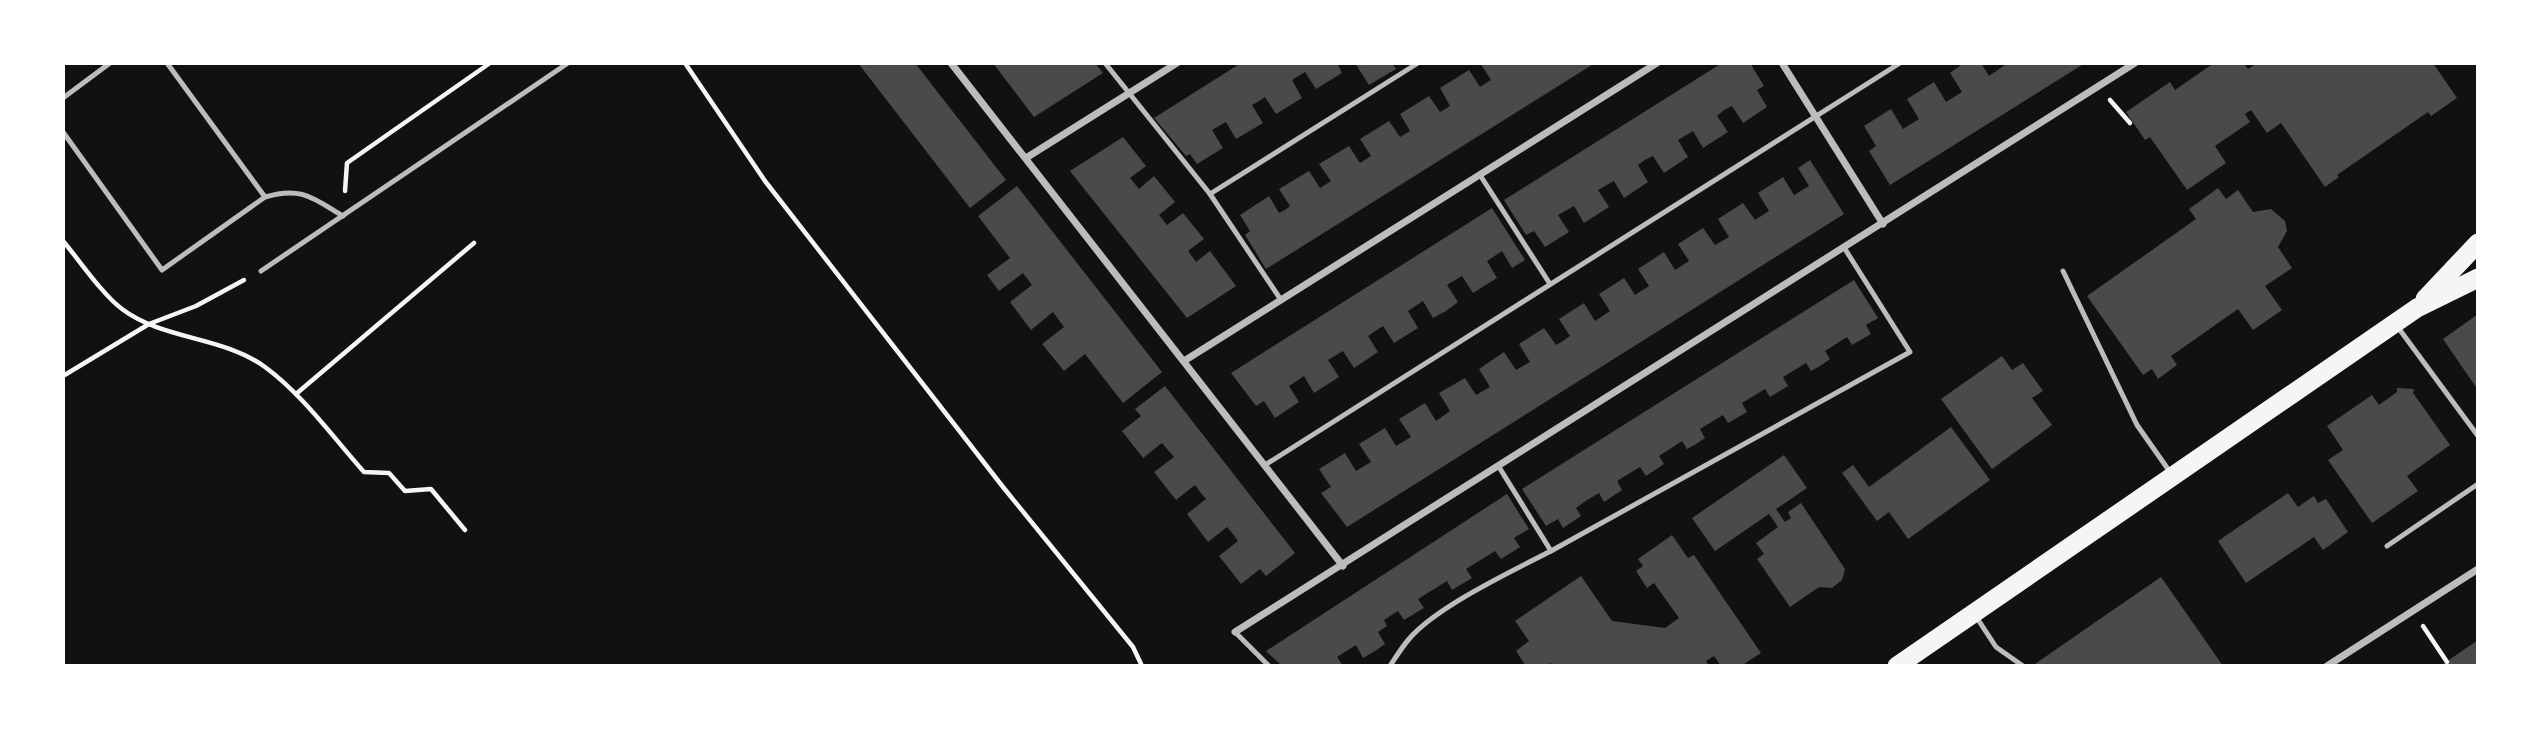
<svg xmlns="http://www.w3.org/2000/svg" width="2541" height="729" font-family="Rubik,sans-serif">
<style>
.building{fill:#4a4a4a}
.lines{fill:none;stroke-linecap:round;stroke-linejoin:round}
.path{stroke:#f5f5f5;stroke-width:4.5}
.service{stroke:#bcbcbc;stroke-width:5}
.minor{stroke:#bcbcbc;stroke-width:7}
.trunk{stroke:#f5f5f5;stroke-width:19}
</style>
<rect width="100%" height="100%" fill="#111"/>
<g class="building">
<polygon points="858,63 915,63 1006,180 970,208"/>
<polygon points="993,63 1095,63 1103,73 1034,117"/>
<polygon points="1241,63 1337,63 1342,73 1316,89 1305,72 1292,80 1302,98 1276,114 1265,97 1259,101 1252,105 1263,123 1236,139 1226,122 1212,130 1223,148 1197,164 1190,154 1186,156 1154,118"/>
<polygon points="1355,63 1392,63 1396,69 1369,85"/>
<polygon points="1480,63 1595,63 1266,269 1245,235 1250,231 1240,215 1269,196 1279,213 1285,210 1290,206 1279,189 1309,171 1320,188 1331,181 1319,164 1349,146 1360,163 1371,156 1360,139 1389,121 1400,137 1410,131 1400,114 1429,96 1440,112 1450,106 1440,88 1469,70 1480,87 1491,80"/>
<polygon points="1722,63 1750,63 1764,86 1757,90 1767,107 1743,123 1732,106 1724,110 1717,116 1728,132 1703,148 1693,131 1678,140 1688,157 1664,173 1653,156 1645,160 1638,165 1648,182 1624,198 1614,181 1598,190 1609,207 1584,223 1574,206 1558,215 1569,232 1545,247 1534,231 1526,235 1504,200"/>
<polygon points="1964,63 1981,63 1989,76 2005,65 2003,63 2085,63 1890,185 1869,151 1876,146 1864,126 1891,109 1903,129 1919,119 1907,99 1934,82 1946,102 1962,92 1950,73"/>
<polygon points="2214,63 2248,63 2245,65 2248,69 2257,63 2433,63 2457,98 2431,116 2428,112 2337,175 2339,177 2325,187 2281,123 2267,133 2251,110 2245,114 2250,122 2215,146 2226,163 2187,190 2150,137 2145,140 2126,112 2170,82 2175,90"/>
<polygon points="1123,137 1146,166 1130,178 1139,189 1154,176 1175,202 1159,215 1167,225 1183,213 1204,239 1188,251 1196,262 1210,251 1236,286 1187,318 1070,171"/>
<polygon points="1810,160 1844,214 1347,527 1321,493 1331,487 1319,469 1345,453 1356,471 1371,462 1359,444 1385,428 1396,446 1411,437 1399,419 1425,403 1436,421 1450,411 1439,393 1465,378 1476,395 1490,387 1479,369 1504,352 1516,370 1530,362 1519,344 1544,328 1556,345 1563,341 1570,336 1559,319 1584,303 1595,321 1610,311 1599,294 1624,278 1635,295 1649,286 1638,269 1664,252 1675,270 1689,261 1678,244 1703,228 1715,245 1729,237 1718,219 1743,203 1755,220 1769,211 1758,193 1783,177 1794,195 1809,186 1798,168"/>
<polygon points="1017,186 1162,372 1123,403 1085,354 1064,371 1042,344 1064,327 1053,312 1031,330 1010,302 1032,285 1023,273 999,291 987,275 1010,258 978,216"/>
<polygon points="2218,188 2226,199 2238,190 2253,212 2271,209 2285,221 2287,231 2278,247 2292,268 2265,286 2282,310 2253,330 2238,309 2171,356 2177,365 2158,379 2152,369 2143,375 2087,296 2196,219 2189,209"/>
<polygon points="1492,208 1525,260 1512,268 1502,251 1487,261 1497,278 1473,293 1462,276 1447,285 1458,302 1446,311 1433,318 1423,301 1408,311 1418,328 1394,343 1383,326 1368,336 1378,352 1354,368 1343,351 1328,360 1339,377 1314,393 1304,376 1289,386 1299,402 1275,418 1264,401 1256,406 1231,373"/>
<polygon points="1854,280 1878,318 1866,325 1871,334 1852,345 1847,337 1825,351 1830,359 1820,366 1811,371 1806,363 1783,377 1788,386 1770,397 1765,389 1742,403 1747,412 1728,423 1723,415 1700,429 1705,438 1696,444 1687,449 1682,441 1659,456 1664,464 1646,476 1640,467 1617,481 1622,490 1604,502 1599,493 1587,500 1576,508 1581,516 1563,528 1558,519 1546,526 1522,489"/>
<polygon points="2478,314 2478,390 2443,339"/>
<polygon points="2002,356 2012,370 2023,363 2043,391 2032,398 2052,425 1992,469 1941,399"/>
<polygon points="1165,386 1295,553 1266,576 1260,569 1241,584 1219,556 1238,541 1233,534 1227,527 1208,542 1187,514 1206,499 1200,492 1195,485 1176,500 1154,472 1174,457 1162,443 1143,458 1122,431 1141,416 1135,409"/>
<polygon points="2397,388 2414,389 2413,393 2450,445 2407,476 2418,491 2372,523 2328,460 2343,450 2327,426 2372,395 2379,405 2397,392"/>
<polygon points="1951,427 1990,480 1908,539 1889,512 1877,521 1842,473 1853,465 1869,487"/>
<polygon points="1784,455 1807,488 1776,509 1785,522 1791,518 1788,512 1801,503 1845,569 1842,580 1832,588 1819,587 1790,607 1757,559 1764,554 1756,543 1778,527 1769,514 1715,551 1692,518"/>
<polygon points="2288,493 2298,507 2314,496 2318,503 2326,499 2348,532 2323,550 2314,537 2246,583 2218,541"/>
<polygon points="1507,494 1529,529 1514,538 1520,547 1501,559 1495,551 1466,569 1472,578 1452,590 1447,581 1418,599 1424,608 1404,620 1398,611 1384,620 1387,626 1378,632 1385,644 1375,651 1363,658 1356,645 1337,657 1343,666 1282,666 1266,651"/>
<polygon points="1672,535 1688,558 1694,555 1761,653 1741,666 1721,666 1714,656 1706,661 1709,666 1553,666 1551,663 1546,666 1526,666 1516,651 1529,641 1515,621 1581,576 1612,621 1665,628 1679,618 1654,583 1647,588 1636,571 1643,566 1638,559"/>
<polygon points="2161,577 2223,666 2035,664 2097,621"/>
<polygon points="2478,640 2478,666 2437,666 2443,664"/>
</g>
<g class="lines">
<g class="path">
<polyline points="685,63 765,181 1003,487 1133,647 1142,666"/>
<polyline points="2110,100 2130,123"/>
<polyline points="345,191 347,163 490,63"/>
<path d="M 63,241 C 80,261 102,294 122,309 C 163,340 223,336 265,367 C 303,395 332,436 364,472 L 389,473 L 405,491 L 431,489 L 465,530"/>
<polyline points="63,376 149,324 196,306 244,280"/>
<polyline points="296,394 474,243"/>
<polyline points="2423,626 2447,662"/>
</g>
<g class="service">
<polyline points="167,63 265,197"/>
<polyline points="1105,63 1210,194 1418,63"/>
<polyline points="63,98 110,63"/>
<path d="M 63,132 L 162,270 L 265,197 C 301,186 313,198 343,216"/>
<polyline points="1480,175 1550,284"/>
<polyline points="1210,194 1281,300"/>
<polyline points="261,271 568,63"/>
<polyline points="2063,271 2137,425 2170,472"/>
<polyline points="2397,326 2478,436"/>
<polyline points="1265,465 1900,63"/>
<polyline points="1499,467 1551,551 1910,352 1845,249"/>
<polyline points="2387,546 2478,484"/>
<polyline points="1975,615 1996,647 2023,666"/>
<polyline points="1235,632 1269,666"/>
<path d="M 1390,666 C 1396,657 1402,647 1409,639 C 1436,607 1512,571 1551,551"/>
</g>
<g class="minor">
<polyline points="951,63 1343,566"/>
<polyline points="1782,63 1883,224"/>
<polyline points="1026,158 1177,63"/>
<polyline points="1184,361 1657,63"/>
<polyline points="1235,632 2135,63"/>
<polyline points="2327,666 2478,569"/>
</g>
<g class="trunk">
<polyline points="2425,299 2478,243"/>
<polyline points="1897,666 2417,308 2478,278"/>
</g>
</g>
<rect width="2541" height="729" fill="none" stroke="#ffffff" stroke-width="130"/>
</svg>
